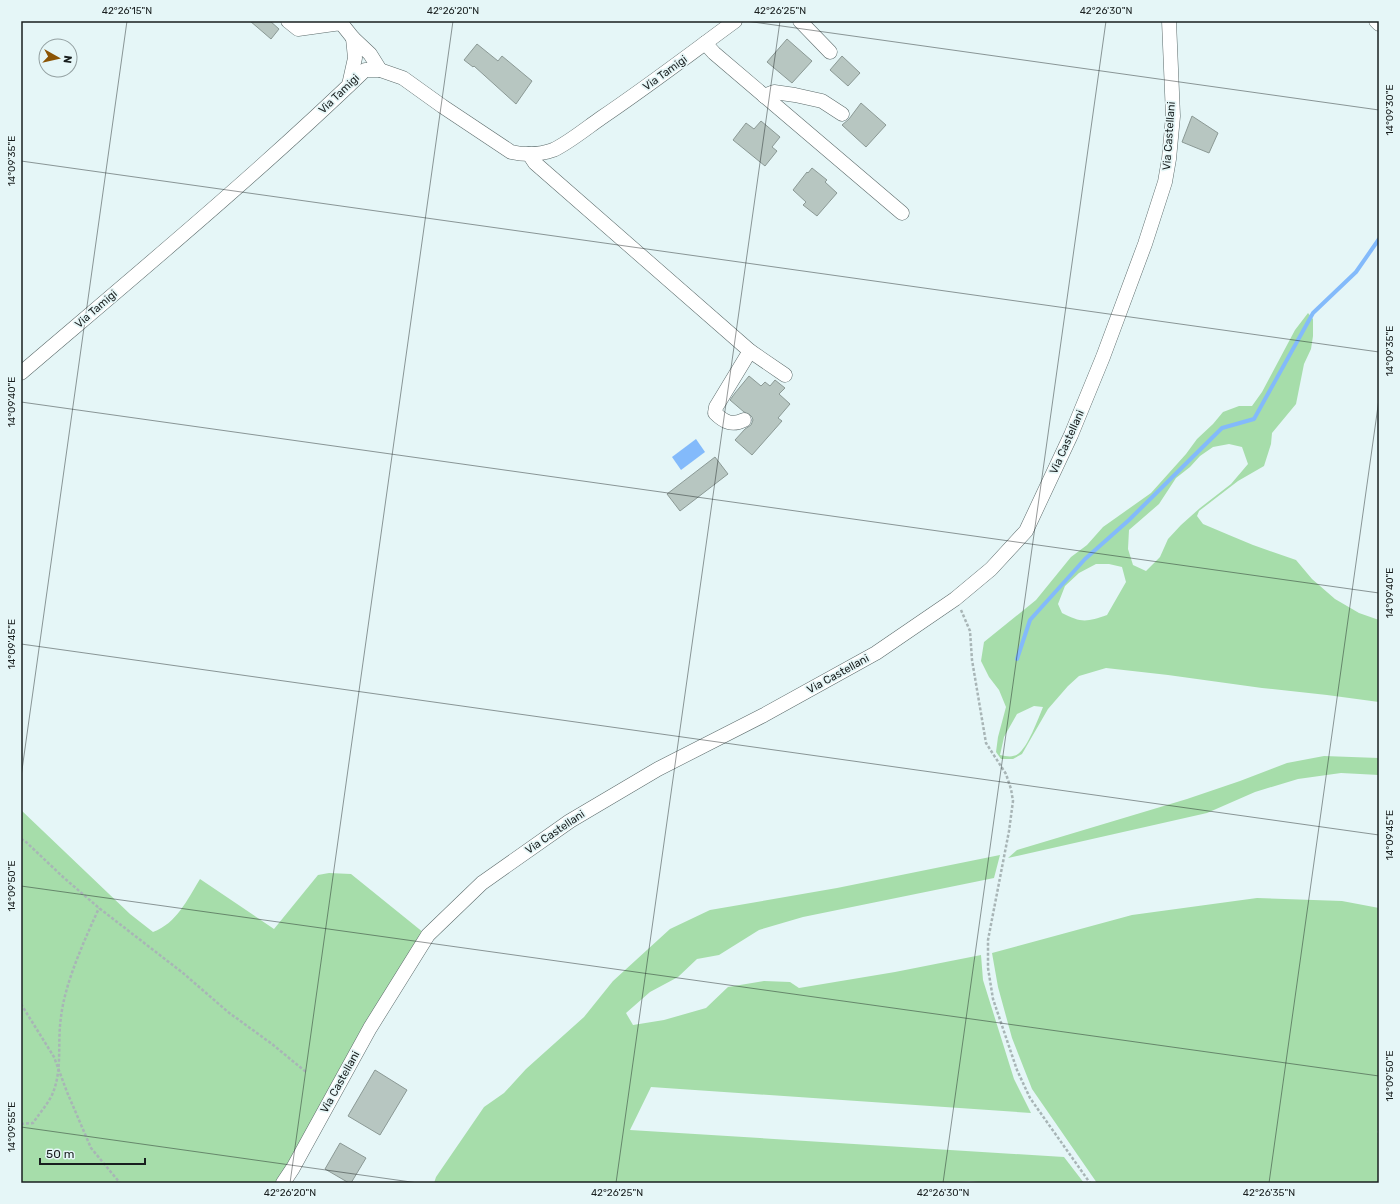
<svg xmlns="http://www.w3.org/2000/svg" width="1400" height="1204" font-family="Rubik,sans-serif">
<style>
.green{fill:#a6ddaa;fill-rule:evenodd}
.water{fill:#83bafb}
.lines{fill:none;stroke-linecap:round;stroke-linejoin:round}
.stream{stroke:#83bafb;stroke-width:4}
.building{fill:#b7c6c1;stroke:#8b9995}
.minor-casing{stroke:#5c6b6b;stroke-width:15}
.path{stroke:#a8b5b6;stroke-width:2.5;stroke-dasharray:3 2;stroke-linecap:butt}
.minor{stroke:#fff;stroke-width:14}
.ticks{fill:none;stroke:#191f1f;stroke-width:1;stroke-opacity:0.45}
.labels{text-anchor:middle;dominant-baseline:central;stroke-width:3.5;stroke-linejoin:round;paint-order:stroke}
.street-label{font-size:11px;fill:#191f1f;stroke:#e5f6f7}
.neatline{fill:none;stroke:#191f1f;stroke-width:1.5}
.ticks-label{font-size:10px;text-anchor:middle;fill:#191f1f}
</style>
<rect width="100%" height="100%" fill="#e5f6f7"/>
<g class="green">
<path d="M 1308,313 L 1313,319 L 1313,336 L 1311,349 L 1304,364 L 1296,404 L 1272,433 L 1271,444 L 1264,466 L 1238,481 L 1199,511 L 1197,516 L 1203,524 L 1229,535 L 1253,545 L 1296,560 L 1312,579 L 1335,599 L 1359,613 L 1379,620 L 1379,702 L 1327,695 L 1262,688 L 1168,675 L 1106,668 L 1079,676 L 1068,686 L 1048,709 L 1022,754 L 1013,759 L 1001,759 L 996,752 L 998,737 L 1006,707 L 999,690 L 989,677 L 981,661 L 984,642 L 1036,600 L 1071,557 L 1087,545 L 1103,527 L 1151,493 L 1186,454 L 1197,439 L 1213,424 L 1223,412 L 1239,406 L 1252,406 L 1262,392 L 1295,330 ZM 1229,444 L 1242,447 L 1248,464 L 1231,484 L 1200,508 L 1181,525 L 1168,539 L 1160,557 L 1146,571 L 1133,565 L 1128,549 L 1129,530 L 1159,504 L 1176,478 L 1190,467 L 1200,456 L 1213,447 ZM 1096,564 L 1109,564 L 1122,567 L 1126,582 L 1107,615 C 1087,622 1081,623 1062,613 L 1058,604 L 1065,586 L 1079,573 ZM 1034,706 L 1043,707 C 1038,719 1028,747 1018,754 C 1012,758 1006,756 1000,755 L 1004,737 L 1017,714 Z"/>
<polygon points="1324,756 1379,758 1379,775 1341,773 1298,779 1255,792 1207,813 1008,858 1017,850 1187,799 1240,781 1287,763"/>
<path d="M 21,810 L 130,914 L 153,932 C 177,923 187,900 200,879 L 274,929 L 318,875 L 329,873 L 351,874 L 424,933 L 278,1183 L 24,1183 L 21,1180 Z"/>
<polygon points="1000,855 994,878 803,917 759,930 719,955 697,959 678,977 650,992 626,1013 633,1025 664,1020 706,1008 728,987 764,981 790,982 799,988 895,972 981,955 983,980 1014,1079 1031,1113 651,1087 630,1130 1064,1157 1084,1183 989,1183 969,1181 936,1183 434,1183 436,1177 484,1107 504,1093 526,1069 584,1017 613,981 670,929 710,910 837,888"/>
<polygon points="1257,898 1342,901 1379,908 1379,1128 1377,1132 1379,1134 1379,1183 1097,1183 1032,1089 1012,1038 998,987 992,953 1132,915"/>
</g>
<polygon class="water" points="696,439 705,452 681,470 672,457"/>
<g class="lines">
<polyline class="stream" points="1017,659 1030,620 1085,559 1129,520 1222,428 1254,419 1313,313 1356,272 1379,239"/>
</g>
<g class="building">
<polygon points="250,21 270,21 279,29 271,39"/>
<polygon points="787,39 812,61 792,83 767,62"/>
<polygon points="477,44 498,61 502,56 532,81 516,104 474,66 473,67 464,60"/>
<polygon points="842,56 860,73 848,86 830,70"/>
<polygon points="861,103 886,125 866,147 842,125 849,119"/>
<polygon points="1192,116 1218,133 1209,153 1182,142"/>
<polygon points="761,121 780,137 772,147 777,151 765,166 733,140 746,123 754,129"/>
<polygon points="812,168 827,180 825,182 837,193 817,216 803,205 806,202 793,190 807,172 808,173"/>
<polygon points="749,376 761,386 765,382 770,386 775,380 785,388 779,394 790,404 778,418 782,421 752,455 735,440 745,429 751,425 753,420 752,417 749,414 744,412 730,400 735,393"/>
<polygon points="715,457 728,474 680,511 667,494"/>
<polygon points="375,1070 407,1090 380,1135 348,1116"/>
<polygon points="340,1143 366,1158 351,1183 349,1183 325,1169"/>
</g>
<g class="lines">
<g class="minor-casing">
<g id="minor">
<polyline points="288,21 298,29 341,23 353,38"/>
<polyline points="800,21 830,52"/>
<polyline points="1376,21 1379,24"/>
<polyline points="705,43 714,53 902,213"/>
<polyline points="349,85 355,58 353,38 370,54 380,70"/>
<polyline points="764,96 774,92 795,95 822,101 842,114"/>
<polyline points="529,154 535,163 750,351 785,375"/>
<path d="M 21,373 C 137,274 255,176 365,70 L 380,70 L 403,78 L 442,106 L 511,152 C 525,155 539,155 553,150 C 567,144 588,127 601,118 C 647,87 690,54 735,21"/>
<path d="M 744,420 C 732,426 724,422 715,413 L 716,407 L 750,351"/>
<polyline points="283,1183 293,1168 370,1028 428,935 482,883 570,821 658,769 764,715 876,653 955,599 991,569 1026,531 1071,435 1103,357 1145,244 1165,182 1169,159 1173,116 1169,21"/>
</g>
</g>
<g class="path">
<polyline points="961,610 970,631 972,660 986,743 1006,774 1011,789 1013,801 1009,831 988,940 988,968 993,999 1017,1070 1030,1098 1090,1183"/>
<polyline points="21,839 25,841 63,877 99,908 183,973 228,1012 272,1044 306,1072"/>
<polyline points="21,1004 54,1057 67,1092 91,1148 120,1183"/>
<path d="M 21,1124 L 33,1123 C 39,1114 47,1105 52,1095 C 63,1070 57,1043 61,1017 C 65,982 85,939 99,908"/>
</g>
<use href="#minor" class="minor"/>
</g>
<path class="ticks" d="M 746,21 L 1379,110M 21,161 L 1379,352M 21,402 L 1379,593M 21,644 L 1379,835M 21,777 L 127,21M 21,886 L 1379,1076M 21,1127 L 418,1183M 290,1183 L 453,21M 616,1183 L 780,21M 943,1183 L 1106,21M 1269,1183 L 1379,399"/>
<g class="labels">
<g class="street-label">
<text transform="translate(665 73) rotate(-36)">Via Tamigi</text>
<text transform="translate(339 94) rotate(-44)">Via Tamigi</text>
<text transform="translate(1169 136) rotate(-86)">Via Castellani</text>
<text transform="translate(96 309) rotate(-41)">Via Tamigi</text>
<text transform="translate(1067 442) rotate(-66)">Via Castellani</text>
<text transform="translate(838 674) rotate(-29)">Via Castellani</text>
<text transform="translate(555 832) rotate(-34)">Via Castellani</text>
<text transform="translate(340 1082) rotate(-61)">Via Castellani</text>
</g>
</g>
<rect width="1400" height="1204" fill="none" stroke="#e5f6f7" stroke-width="44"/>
<g transform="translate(58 58) rotate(98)"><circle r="19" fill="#e5f6f7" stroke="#93a0a1"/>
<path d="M0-3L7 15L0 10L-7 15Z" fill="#8b5405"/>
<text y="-6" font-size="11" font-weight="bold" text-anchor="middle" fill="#191f1f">N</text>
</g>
<path d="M40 1158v6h105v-6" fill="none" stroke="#191f1f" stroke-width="2"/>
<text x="46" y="1158" font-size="12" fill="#191f1f" stroke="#e5f6f7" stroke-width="3" paint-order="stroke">50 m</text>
<rect x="22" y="22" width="1356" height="1160" class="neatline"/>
<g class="ticks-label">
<text x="127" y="14">42°26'15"N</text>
<text x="453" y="14">42°26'20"N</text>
<text x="780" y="14">42°26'25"N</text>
<text x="1106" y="14">42°26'30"N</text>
<text transform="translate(1389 110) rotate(-90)" y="4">14°09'30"E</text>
<text transform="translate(11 161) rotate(-90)" y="4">14°09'35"E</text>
<text transform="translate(1389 351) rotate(-90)" y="4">14°09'35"E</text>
<text transform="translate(11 402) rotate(-90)" y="4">14°09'40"E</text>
<text transform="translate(1389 593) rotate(-90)" y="4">14°09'40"E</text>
<text transform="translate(11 644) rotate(-90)" y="4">14°09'45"E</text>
<text transform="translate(1389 835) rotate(-90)" y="4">14°09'45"E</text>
<text transform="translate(11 886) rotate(-90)" y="4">14°09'50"E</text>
<text transform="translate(1389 1076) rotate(-90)" y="4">14°09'50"E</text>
<text transform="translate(11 1127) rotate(-90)" y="4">14°09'55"E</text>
<text x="290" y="1196">42°26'20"N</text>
<text x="617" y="1196">42°26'25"N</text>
<text x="943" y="1196">42°26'30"N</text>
<text x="1269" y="1196">42°26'35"N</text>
</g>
</svg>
